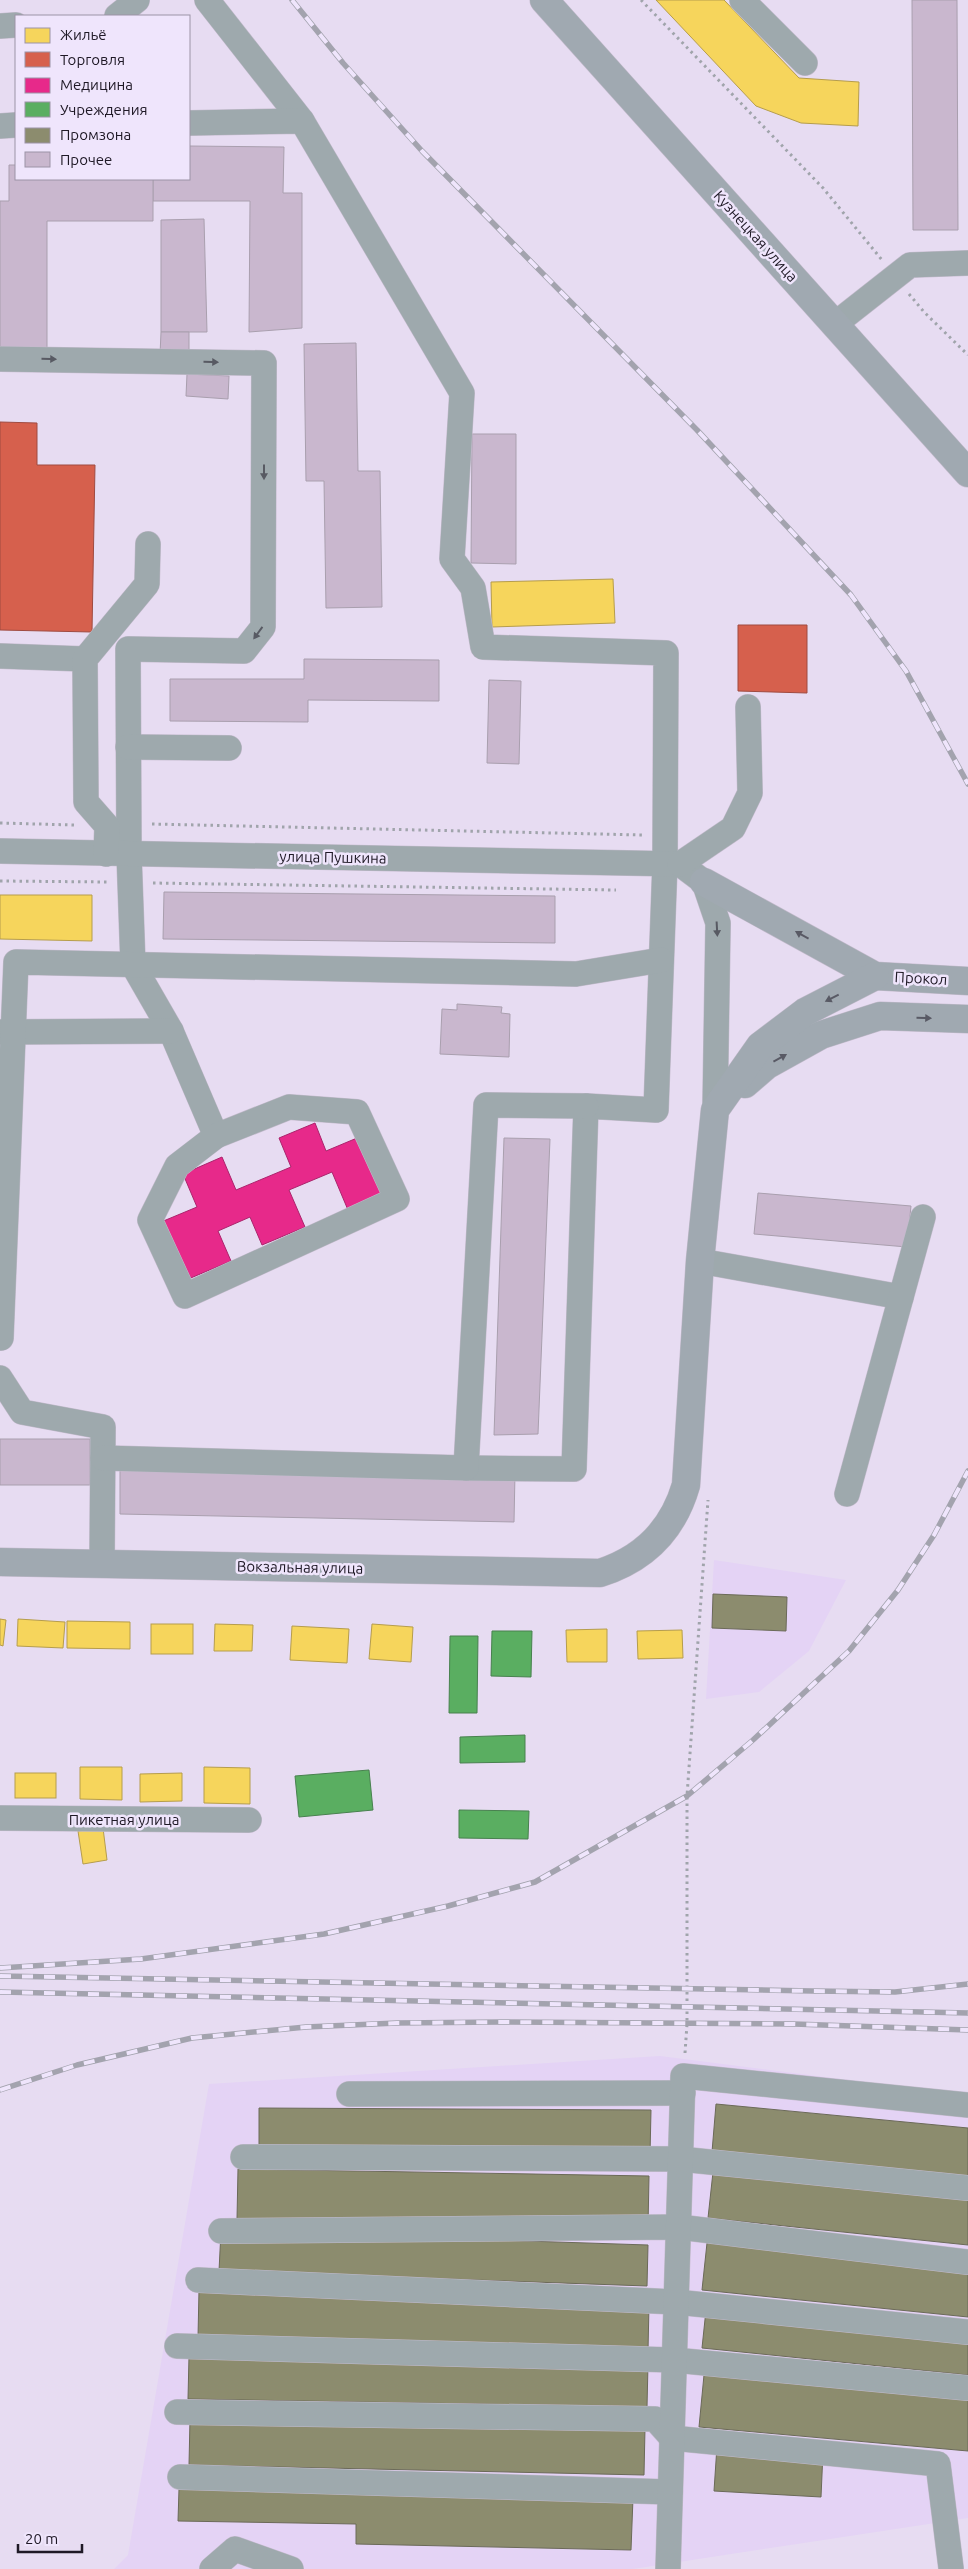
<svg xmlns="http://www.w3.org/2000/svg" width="968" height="2569" font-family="Ubuntu,sans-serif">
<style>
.built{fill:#e4d3f5}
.homes{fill:#f6d55c;stroke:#b69d4c}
.shops{fill:#d6604d;stroke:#9f4b41}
.health{fill:#e7298a;stroke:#ab246c}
.public{fill:#5aae61;stroke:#48814f}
.industry{fill:#8c8c6e;stroke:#6b6a58}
.building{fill:#c9b7ce;stroke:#a99fae}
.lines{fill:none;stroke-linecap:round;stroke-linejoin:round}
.minor-casing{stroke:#c3bbcc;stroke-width:26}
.major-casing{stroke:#c3bbcc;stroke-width:29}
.path{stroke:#a0a4ab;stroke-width:3;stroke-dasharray:2.5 4;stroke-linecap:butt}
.minor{stroke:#9ea9ad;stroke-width:25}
.major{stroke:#a0a9b1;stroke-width:28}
.rail-casing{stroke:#a3a3ae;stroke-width:5.5}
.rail{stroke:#efe5fc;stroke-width:4;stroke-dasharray:11;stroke-linecap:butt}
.oneway{fill:#585a63}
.oneway2{fill:#595a65}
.labels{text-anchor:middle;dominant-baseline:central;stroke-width:5;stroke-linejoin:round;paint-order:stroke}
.street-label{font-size:15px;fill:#1f1926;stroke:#efe5fc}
</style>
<rect width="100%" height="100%" fill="#e7dcf2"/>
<g class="built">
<polygon points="714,1560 846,1580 809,1651 759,1692 706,1699"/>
<polygon points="660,2056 968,2095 968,2518 633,2569 114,2569 128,2555 209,2084"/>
</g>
<g class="homes">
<polygon points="656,0 724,0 799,78 859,82 858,126 801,123 756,106"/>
<polygon points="613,579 615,623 492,627 491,582"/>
<polygon points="0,895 92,895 92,941 0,939"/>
<polygon points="0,1619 6,1620 3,1646 0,1645"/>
<polygon points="18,1619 65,1622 63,1648 17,1646"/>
<polygon points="67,1621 130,1622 130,1649 67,1648"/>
<rect x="151" y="1624" width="42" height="30"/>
<polygon points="215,1624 253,1625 252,1651 214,1651"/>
<polygon points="372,1624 413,1627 411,1662 369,1659"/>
<polygon points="292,1626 349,1629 347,1663 290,1660"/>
<polygon points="607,1629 607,1662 567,1662 566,1630"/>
<polygon points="682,1630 683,1658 638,1659 637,1631"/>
<polygon points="80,1767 122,1767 122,1800 80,1799"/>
<polygon points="204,1767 250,1768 250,1804 204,1803"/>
<rect x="15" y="1773" width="41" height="25"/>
<polygon points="182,1773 182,1801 140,1802 140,1774"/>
<polygon points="103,1828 107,1860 83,1864 78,1831"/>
</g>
<g class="shops">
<polygon points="0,422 37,423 37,465 95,465 92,632 0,630"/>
<polygon points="738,625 807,625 807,693 738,691"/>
</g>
<polygon class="health" points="315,1123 326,1151 357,1138 382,1196 348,1210 332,1172 289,1190 305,1227 262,1245 250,1217 218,1231 231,1261 186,1280 161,1222 197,1207 183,1174 222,1157 236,1190 291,1167 279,1138"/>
<g class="public">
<polygon points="492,1631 532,1631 531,1677 491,1676"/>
<polygon points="450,1636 478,1636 477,1713 449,1713"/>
<polygon points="525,1735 525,1762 460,1763 460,1737"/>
<polygon points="369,1770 373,1810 299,1817 295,1776"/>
<polygon points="459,1810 529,1811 528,1839 459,1838"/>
</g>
<g class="industry">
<polygon points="713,1594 787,1597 786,1631 712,1628"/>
<polygon points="716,2104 968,2128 968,2177 712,2152"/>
<polygon points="259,2108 651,2110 650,2155 259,2153"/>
<polygon points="238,2169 649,2176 648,2227 237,2219"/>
<polygon points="713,2172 968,2198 968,2245 708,2218"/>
<polygon points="221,2231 648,2245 647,2286 219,2271"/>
<polygon points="707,2243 968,2270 968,2317 702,2290"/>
<polygon points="199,2290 649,2304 648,2351 198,2337"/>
<polygon points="706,2310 968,2337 968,2375 702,2348"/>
<polygon points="189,2356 648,2364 647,2407 188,2399"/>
<polygon points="704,2375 968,2399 968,2451 699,2427"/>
<polygon points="190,2419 645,2428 644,2475 189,2465"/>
<polygon points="717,2446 823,2452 821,2497 714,2491"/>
<polygon points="179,2489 633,2498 631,2550 356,2544 356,2524 178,2521"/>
</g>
<g class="building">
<polygon points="912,0 957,0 958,230 913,230"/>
<polygon points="189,146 284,147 283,193 302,193 302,328 249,332 250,201 153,201 153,179 189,179"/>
<polygon points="9,165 16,165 16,179 153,179 153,221 47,221 47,352 0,352 0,201 9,201"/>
<polygon points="204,219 207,332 161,332 161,220"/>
<polygon points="161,332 189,332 189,355 160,355"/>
<polygon points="356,343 358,471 380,471 382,607 326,608 324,481 306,481 304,344"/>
<polygon points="187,374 229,376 228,399 186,396"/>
<polygon points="472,434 516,434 516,564 471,563"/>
<polygon points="304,659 439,660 439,701 308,700 308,722 170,721 170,679 304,679"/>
<polygon points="489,680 521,681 519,764 487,763"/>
<polygon points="164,892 555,896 555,943 163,939"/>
<polygon points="457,1004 502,1007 501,1013 510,1014 509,1057 440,1054 442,1009 457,1010"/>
<polygon points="504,1138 550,1139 538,1434 494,1435"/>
<polygon points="758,1193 911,1206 907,1247 754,1234"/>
<rect x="0" y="1439" width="90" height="46"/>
<polygon points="120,1465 515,1473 514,1522 120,1514"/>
</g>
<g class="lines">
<g class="minor-casing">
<g id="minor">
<polyline points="207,0 302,121"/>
<polyline points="742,0 805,63"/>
<polyline points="117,16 137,0"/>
<polyline points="0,26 16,25"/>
<polyline points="189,123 302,121 462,393 452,559 473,588 483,647 666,653 665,862 656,1110 586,1106 574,1469 466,1468"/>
<polyline points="0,126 16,125"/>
<polyline points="835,324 910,265 968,263"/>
<polyline points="0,359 264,363 263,627 244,651 128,649 129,854 133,965 171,1031 216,1136"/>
<polyline points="0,656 85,659"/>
<polyline points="128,747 229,748"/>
<polyline points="0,851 680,864 704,882 718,923 715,1110"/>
<polyline points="106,854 107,826 86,802 85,659 147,584 148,544"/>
<polyline points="680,864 733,828 750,793 748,707"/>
<polyline points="0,1032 171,1031"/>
<polygon points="289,1107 357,1112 397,1199 185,1296 150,1220 177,1166 216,1136"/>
<polyline points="700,1261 901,1297"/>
<polyline points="1,1338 16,962 576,974 661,960"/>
<polyline points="0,1378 22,1412 103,1427 102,1564"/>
<polyline points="103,1458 466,1468 486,1105 586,1106"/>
<polyline points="847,1494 923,1217"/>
<polyline points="0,1818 249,1820"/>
<polyline points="349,2094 683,2093"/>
<polyline points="243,2157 680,2159 968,2188"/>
<polyline points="221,2231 679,2227 968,2262"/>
<polyline points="198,2280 676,2302 968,2332"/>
<polyline points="177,2346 674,2360 968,2388"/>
<polyline points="177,2412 655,2419 672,2438 938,2464 951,2568"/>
<polyline points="180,2477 670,2492"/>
<polyline points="212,2569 235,2549 291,2569"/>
<polyline points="668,2569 683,2076 968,2105"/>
</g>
</g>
<g class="major-casing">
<g id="major">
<polyline points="544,0 968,473"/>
<polyline points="704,882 875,976 968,981"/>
<polyline points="745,1084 767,1065 821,1035 880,1016 968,1019"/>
<path d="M 0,1562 L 600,1573 C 644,1559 673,1530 686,1485 L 700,1261 L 715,1110 L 760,1046 L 805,1012 L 875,976"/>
</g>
</g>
<g class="path">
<polyline points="641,0 823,188 882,260"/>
<polyline points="909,294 924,312 968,355"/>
<polyline points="0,823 74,825"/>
<polyline points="152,824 643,835"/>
<polyline points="0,881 107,882"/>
<polyline points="153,883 616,890"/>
<polyline points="685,2053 687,2024 687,1796 708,1500"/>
</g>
<use href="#minor" class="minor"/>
<use href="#major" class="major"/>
<g class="rail-casing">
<g id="rail">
<polyline points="292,0 343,63 422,151 697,430 851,595 906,671 968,784"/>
<polyline points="0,1968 141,1959 324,1934 448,1906 535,1882 687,1796 753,1740 849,1651 898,1590 934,1535 968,1471"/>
<polyline points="0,1976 812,1991 895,1992 968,1984"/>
<polyline points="0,1992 968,2013"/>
<polyline points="0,2090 77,2065 192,2038 306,2027 397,2023 501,2022 794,2024 968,2030"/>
</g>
</g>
<use href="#rail" class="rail"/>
</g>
<defs><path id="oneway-solid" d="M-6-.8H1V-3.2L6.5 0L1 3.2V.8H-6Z" transform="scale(1.25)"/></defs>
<g class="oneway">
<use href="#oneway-solid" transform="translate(49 359) rotate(1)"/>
<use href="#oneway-solid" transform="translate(211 362) rotate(1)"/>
<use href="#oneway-solid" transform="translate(264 472) rotate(90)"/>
<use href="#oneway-solid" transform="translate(258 633) rotate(126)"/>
<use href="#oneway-solid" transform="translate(717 929) rotate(87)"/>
</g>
<g class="oneway2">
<use href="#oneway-solid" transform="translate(802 935) rotate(-151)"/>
<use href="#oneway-solid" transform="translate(832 998) rotate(153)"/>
<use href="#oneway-solid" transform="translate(924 1018) rotate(2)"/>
<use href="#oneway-solid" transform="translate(780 1058) rotate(-29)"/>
</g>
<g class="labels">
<g class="street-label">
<text transform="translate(756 236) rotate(48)">Кузнецкая улица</text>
<text transform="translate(333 857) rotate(1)">улица Пушкина</text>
<text transform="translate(921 978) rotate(3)">Прокол</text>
<text transform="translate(300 1567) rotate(1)">Вокзальная улица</text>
<text x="124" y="1819">Пикетная улица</text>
</g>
</g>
<rect x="15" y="15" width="175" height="165" fill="#efe5fc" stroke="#9c93a6"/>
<rect x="25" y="28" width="25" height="15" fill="#f6d55c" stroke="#9c93a6"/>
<text x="60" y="40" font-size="15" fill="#1f1926">Жильё</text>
<rect x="25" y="52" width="25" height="15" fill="#d6604d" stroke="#9c93a6"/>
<text x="60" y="65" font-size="15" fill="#1f1926">Торговля</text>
<rect x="25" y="78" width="25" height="15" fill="#e7298a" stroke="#9c93a6"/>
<text x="60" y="90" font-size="15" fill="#1f1926">Медицина</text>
<rect x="25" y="102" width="25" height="15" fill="#5aae61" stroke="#9c93a6"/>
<text x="60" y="115" font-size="15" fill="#1f1926">Учреждения</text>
<rect x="25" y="128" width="25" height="15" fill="#8c8c6e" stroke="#9c93a6"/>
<text x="60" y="140" font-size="15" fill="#1f1926">Промзона</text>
<rect x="25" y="152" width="25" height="15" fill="#c9b7ce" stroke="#9c93a6"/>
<text x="60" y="165" font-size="15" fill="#1f1926">Прочее</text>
<path d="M18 2544v8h64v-8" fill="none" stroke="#1f1926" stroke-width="2.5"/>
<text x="25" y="2544" font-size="15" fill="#1f1926" stroke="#efe5fc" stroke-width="4" paint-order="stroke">20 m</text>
</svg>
